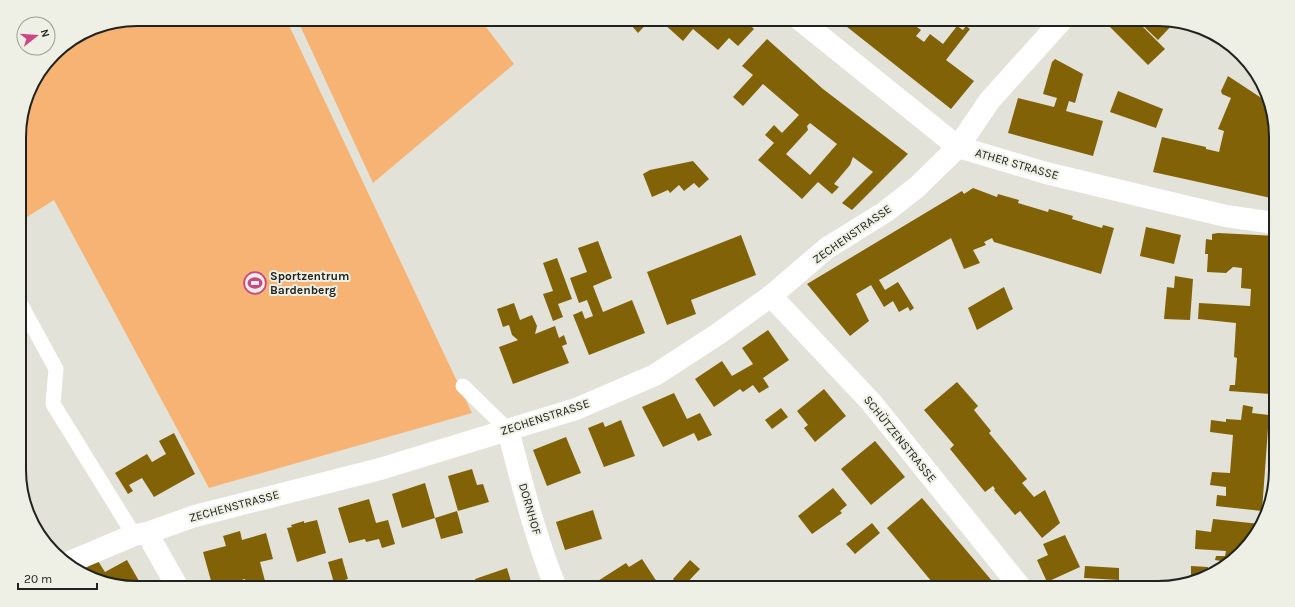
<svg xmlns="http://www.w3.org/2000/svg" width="1295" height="607" font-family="Karla,sans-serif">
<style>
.green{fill:#f7b373}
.building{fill:#826207;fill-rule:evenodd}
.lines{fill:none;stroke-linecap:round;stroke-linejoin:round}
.lane{stroke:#fff;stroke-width:15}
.street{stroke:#fff;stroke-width:22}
.labels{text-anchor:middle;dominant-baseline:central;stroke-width:4;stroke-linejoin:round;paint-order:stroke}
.street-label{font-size:12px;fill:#22221e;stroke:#eff0e5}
.poi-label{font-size:12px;font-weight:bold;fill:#22221e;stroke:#eff0e5;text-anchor:start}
.rim{fill:none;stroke:#22221e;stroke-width:2}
</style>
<rect width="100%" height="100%" fill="#e2e2d8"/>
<g class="green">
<polygon points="137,19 286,19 472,413 209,488 54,200 19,222 19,129 31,85 59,48 92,28"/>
<polygon points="297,19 480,19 514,64 373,183"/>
</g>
<g class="building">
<polygon points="626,19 651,19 638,33"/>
<polygon points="666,19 744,19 754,29 738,46 729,38 718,50 693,29 683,41 663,23"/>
<polygon points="837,19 906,19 921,30 916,36 924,42 930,34 943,44 957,26 963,30 966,26 970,29 946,60 974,81 951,109"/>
<polygon points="1102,19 1135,19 1165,49 1148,65"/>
<polygon points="1136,19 1158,19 1175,22 1158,40"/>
<path d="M 767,39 L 823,89 L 908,154 L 852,210 L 842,203 L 873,172 L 853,157 L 850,165 L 834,184 L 839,187 L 832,194 L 818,182 L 802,199 L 758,160 L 774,143 L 765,135 L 774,125 L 782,133 L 799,115 L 763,84 L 743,106 L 733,97 L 753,75 L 742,66 ZM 810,123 L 837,144 L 810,175 L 786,154 L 808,130 L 807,126 Z"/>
<polygon points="1055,59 1083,74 1075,103 1069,101 1066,111 1103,121 1093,156 1008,133 1018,98 1054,107 1057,98 1043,94 1052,62"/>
<polygon points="1228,76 1266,101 1275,122 1275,199 1153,172 1162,137 1206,147 1206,149 1219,152 1224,131 1218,129 1231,98 1222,94 1221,91"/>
<polygon points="1118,91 1163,109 1156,128 1110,112"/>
<polygon points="693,161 709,179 699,188 694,183 684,191 679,185 670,193 668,190 652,197 643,174 650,170"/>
<polygon points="973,188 997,197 998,194 1019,200 1018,203 1048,212 1049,209 1073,216 1072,219 1102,228 1103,225 1114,228 1101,274 994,242 992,238 984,242 986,245 973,250 980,263 964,269 951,238 879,280 885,290 898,282 914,308 910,311 908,307 899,312 893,301 884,307 871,285 856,294 869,321 850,336 807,284 962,191 964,194"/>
<polygon points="1146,227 1181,235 1174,264 1140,256"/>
<polygon points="1218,233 1275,236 1276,318 1270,394 1229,391 1230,385 1235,385 1237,358 1234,357 1236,323 1198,319 1199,303 1250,306 1251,289 1241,288 1242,268 1233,267 1226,273 1207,272 1208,254 1205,254 1206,239 1212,240 1212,234"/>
<polygon points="741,235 756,275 691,300 696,314 667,325 647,272"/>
<polygon points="598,241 612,278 593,286 603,312 632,300 645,333 589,355 573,315 582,311 585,319 593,316 587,300 579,303 570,278 587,272 578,248"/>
<polygon points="557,258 572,299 558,304 563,317 553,321 543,294 553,291 543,263"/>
<polygon points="1175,276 1193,279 1190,320 1164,319 1167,287 1174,288"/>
<polygon points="1004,287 1013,309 977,330 968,308"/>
<polygon points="514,303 520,320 532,315 537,326 535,334 555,326 559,338 564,335 567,344 562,346 569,363 513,384 499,347 518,340 512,335 509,325 503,327 497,309"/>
<polygon points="768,330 789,360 763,378 769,387 759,393 753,385 743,392 740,389 714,407 695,379 722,361 732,376 753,364 742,348"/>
<polygon points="957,382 978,406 974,410 991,431 989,433 1027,479 1022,483 1034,497 1045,490 1060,523 1042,538 1020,511 1015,515 994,490 995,489 993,486 985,492 950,449 954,445 924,410"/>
<polygon points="824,389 846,416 815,442 804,428 808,425 797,411"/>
<polygon points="674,393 687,419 700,413 712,435 698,441 694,433 663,447 642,407"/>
<polygon points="1243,405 1253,407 1252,413 1269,415 1262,511 1216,506 1217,495 1226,496 1226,487 1210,485 1212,472 1230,473 1233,435 1210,432 1211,420 1226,422 1226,419 1241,420"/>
<polygon points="781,408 788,417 772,429 765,420"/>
<polygon points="621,420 635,456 604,467 588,428 603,422 605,427"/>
<polygon points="174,433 195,474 154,497 142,478 129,485 133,491 128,494 115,473 147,454 152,462 166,454 159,441"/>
<polygon points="566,437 581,473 547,486 533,450"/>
<polygon points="875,441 905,477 871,505 841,469"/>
<polygon points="472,469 477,485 483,484 489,502 458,511 448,476"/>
<polygon points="425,483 435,518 457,511 463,533 441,539 435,518 402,528 392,494"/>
<polygon points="833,488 847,505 840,511 842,513 812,534 798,516"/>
<polygon points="922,498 998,588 937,588 887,528"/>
<polygon points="369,499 376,523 388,520 395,544 382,548 379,539 366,542 365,539 349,543 338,508"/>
<polygon points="593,510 602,539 565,550 556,522"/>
<polygon points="1213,519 1260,524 1224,568 1221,569 1221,561 1215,560 1216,556 1225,556 1226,551 1195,549 1196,530 1211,532"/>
<polygon points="317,520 326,553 297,562 287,528 292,527 291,525 304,521 304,523"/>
<polygon points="872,523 880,533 855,554 846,544"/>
<polygon points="240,531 242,540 266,533 273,559 260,562 265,581 247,586 245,579 213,588 203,552 226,546 223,536"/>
<polygon points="1065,535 1080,567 1047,582 1037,560 1048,555 1043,544"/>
<polygon points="342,558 348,579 334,583 328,562"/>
<polygon points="642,559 661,588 591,588 590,586 626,563 629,567"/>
<polygon points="127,560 143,588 92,579 82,569 98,561 105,572"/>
<polygon points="690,560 700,569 682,588 673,579"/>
<polygon points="1085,566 1119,568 1119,580 1084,578"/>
<polygon points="1191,566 1208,567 1207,574 1191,579"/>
<polygon points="507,568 513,588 478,588 475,579"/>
</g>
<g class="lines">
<g class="lane">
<polyline points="20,303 56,369 53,404 134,535"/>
<polyline points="463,386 508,430"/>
</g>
<g class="street">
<polyline points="799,19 958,147 1046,173 1150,198 1226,216 1275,223"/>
<polyline points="771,296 871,402 1021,588"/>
<path d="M 508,430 C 522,483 535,537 556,588"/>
<polyline points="147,533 178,588"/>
<polyline points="70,562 134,535 147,533 195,516 380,469 576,409 655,375 718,334 771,296 827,248 885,212 917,187 958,147 990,100 1063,19"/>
</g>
</g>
<defs>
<g id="stadium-ring" transform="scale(1.15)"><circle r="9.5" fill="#eff0e5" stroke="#cd4684" stroke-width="1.5"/><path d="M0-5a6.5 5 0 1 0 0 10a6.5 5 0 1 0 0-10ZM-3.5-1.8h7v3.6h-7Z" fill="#cd4684"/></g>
</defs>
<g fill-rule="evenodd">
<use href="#stadium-ring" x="255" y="283"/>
</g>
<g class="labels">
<g class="street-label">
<text transform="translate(1017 164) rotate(16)">ATHER STRASSE</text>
<text transform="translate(852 234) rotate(-35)">ZECHENSTRASSE</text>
<text transform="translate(545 417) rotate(-18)">ZECHENSTRASSE</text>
<text transform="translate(900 439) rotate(51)">SCHÜTZENSTRASSE</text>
<text transform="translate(234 506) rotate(-15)">ZECHENSTRASSE</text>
<text transform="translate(530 509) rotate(74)">DORNHOF</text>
</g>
<g class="poi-label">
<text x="270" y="276">Sportzentrum<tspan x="270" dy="14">Bardenberg</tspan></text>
</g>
</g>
<path d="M0 0H1295V607H0ZM137 26H1158A111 111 0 0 1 1269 137V470A111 111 0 0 1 1158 581H137A111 111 0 0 1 26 470V137A111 111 0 0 1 137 26Z" fill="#eff0e5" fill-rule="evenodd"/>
<path class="rim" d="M137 26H1158A111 111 0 0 1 1269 137V470A111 111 0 0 1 1158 581H137A111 111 0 0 1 26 470V137A111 111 0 0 1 137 26Z"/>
<g transform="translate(36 36) rotate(73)"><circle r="19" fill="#eff0e5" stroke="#9d9e95"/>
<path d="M0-3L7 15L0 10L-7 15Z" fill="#cd4684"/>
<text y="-6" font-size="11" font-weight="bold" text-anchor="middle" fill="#22221e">N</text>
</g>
<path d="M18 583v6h79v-6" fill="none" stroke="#22221e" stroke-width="2"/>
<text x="24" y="583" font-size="12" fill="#22221e" stroke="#eff0e5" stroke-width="3" paint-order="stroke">20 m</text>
</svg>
